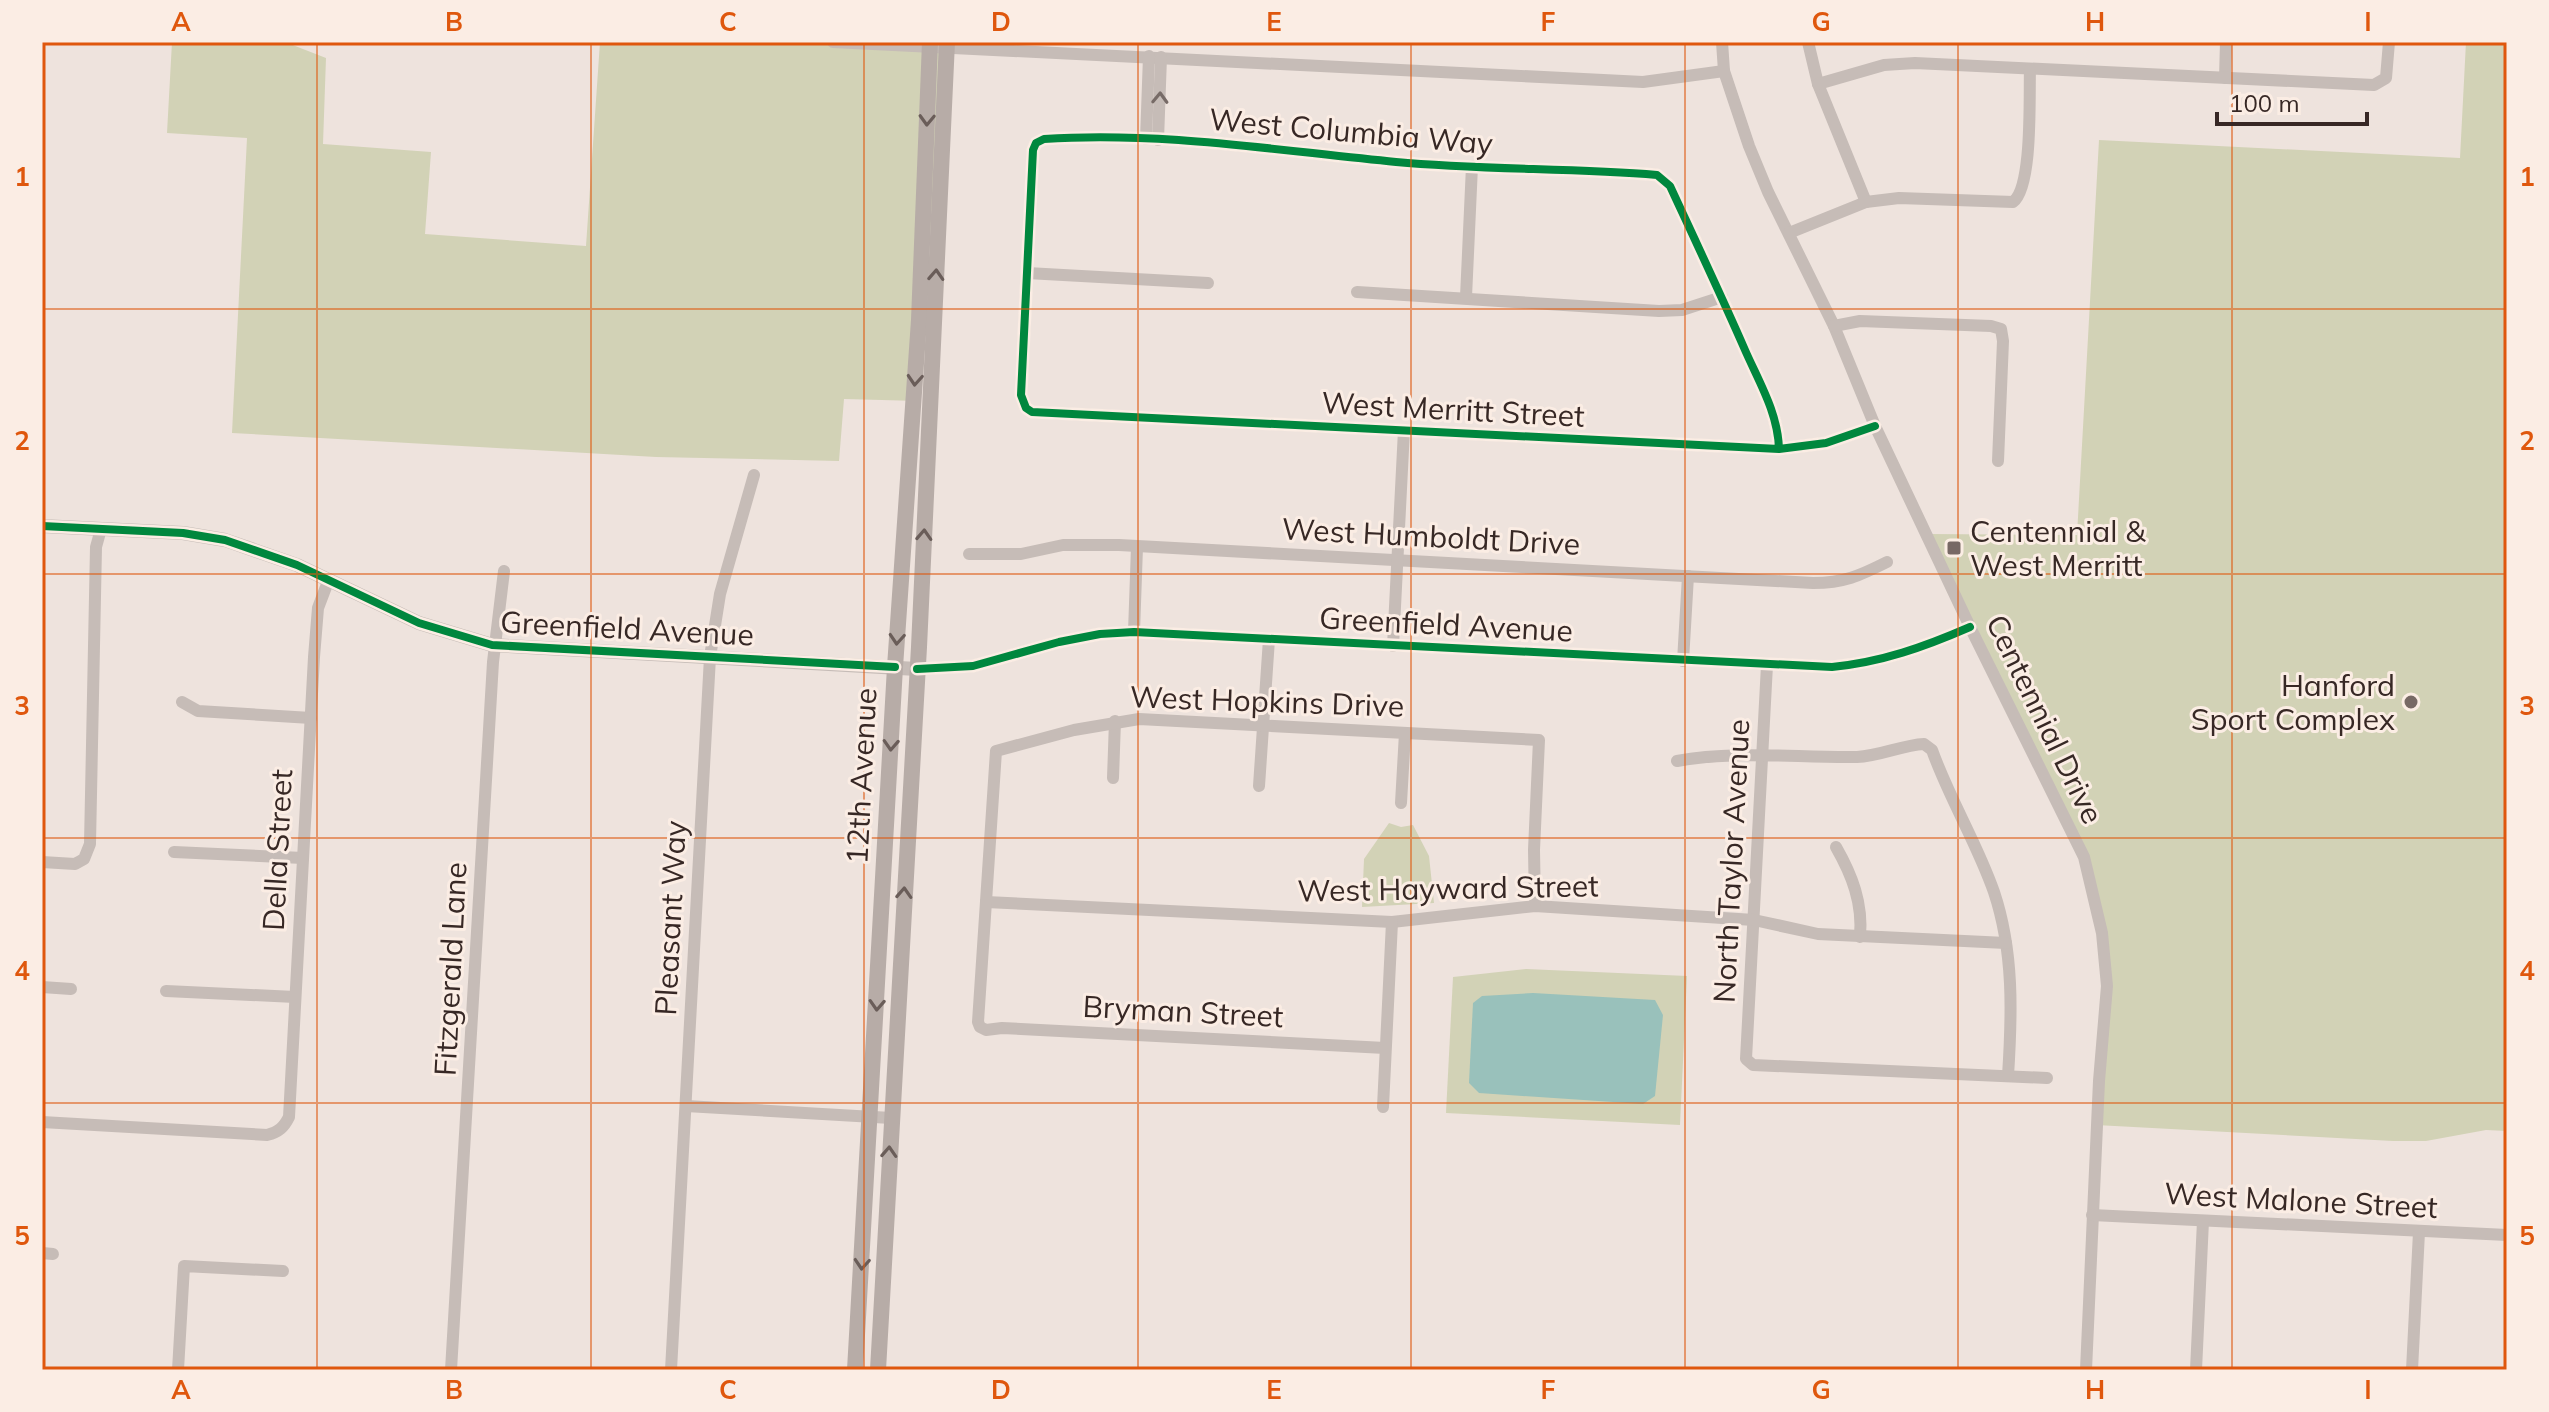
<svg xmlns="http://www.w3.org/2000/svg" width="2549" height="1412" font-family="Mulish,sans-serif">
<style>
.green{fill:#d2d2b6}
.water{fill:#99c1bb}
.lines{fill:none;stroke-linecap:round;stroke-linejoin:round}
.minor{stroke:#c6bcb7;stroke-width:12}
.tertiary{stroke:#c6bcb7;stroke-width:14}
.secondary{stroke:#b7aca7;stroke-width:16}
.cycleway-casing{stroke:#fbede4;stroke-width:13}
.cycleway{stroke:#00873e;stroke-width:8}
.oneway{stroke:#776b67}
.oneway2{stroke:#6a5d59}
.grid{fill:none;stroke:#df570d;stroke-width:2;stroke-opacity:0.55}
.poi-dot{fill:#776965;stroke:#fbede4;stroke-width:3}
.labels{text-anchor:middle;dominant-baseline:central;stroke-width:6;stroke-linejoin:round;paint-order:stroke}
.street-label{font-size:30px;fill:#372825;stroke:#fbede4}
.poi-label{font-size:30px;fill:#372825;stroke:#fbede4;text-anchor:start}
.neatline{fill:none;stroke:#df570d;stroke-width:3}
.grid-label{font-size:26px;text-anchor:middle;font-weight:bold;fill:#df570d}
</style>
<rect width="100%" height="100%" fill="#eee3dd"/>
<g class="green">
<polygon points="172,42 285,42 326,58 323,144 431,152 425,234 586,246 600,42 943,42 919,401 844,399 839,461 656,457 232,433 247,138 167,133"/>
<polygon points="2466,42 2507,42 2507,1131 2486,1130 2426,1141 2393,1141 2096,1125 2107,986 2084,857 1928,534 2077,535 2099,140 2460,158"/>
<polygon points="1389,823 1401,827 1413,825 1429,856 1434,903 1362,907 1364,859"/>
<polygon points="1526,969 1687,976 1680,1125 1446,1113 1453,977"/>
</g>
<polygon class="water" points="1533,993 1655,1000 1663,1015 1655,1096 1643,1104 1479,1093 1469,1083 1473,1003 1482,996"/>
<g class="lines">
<g class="minor">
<polyline points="833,42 1643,82 1724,71"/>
<polyline points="1722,42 1724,71 1749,146 1768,192 1834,326 1875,426 1970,627 2084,857 2102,933 2107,986 2099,1081 2086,1370"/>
<polyline points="1808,42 1818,84 1866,202"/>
<polyline points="2225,78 2226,42"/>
<polyline points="1818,84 1884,65 1915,63 2374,85 2386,78 2389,42"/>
<polyline points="1146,139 1149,56"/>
<polyline points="1158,140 1161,57"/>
<path d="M 1789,233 L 1866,202 L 1899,198 L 2013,202 C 2033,187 2029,96 2030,69"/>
<polyline points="1027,273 1208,283"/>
<polyline points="1357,292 1659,311 1682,310 1722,297"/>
<polyline points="1466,297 1472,166"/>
<polyline points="1834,326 1860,321 1991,326 2001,329 2003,341 1998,461"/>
<path d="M 1779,449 C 1778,413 1759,382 1745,350 C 1721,295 1695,240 1670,186 L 1657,175 C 1570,168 1483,170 1396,162 C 1280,151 1162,131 1044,139 L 1036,143 L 1033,150 L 1021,395 L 1026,408 L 1032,412 L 1779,449 L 1826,443 L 1875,426"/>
<path d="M 969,554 L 1021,554 L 1063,545 L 1119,545 L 1813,583 C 1844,583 1859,576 1887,562"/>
<polyline points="1134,632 1137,547"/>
<polyline points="1393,646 1404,430"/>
<polyline points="1683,661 1688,576"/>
<polyline points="1767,665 1746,1059 1753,1065 2047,1078"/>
<path d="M 917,669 L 973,666 L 1059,642 L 1100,634 L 1134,632 L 1832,667 C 1882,662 1924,647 1970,627"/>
<polyline points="182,702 198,711 311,718"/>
<path d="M 1677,761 C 1737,750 1796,758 1857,757 C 1880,756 1902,745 1924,744 L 1932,750 C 1949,798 1977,843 1994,892 C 2014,952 2012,1014 2008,1076"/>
<polyline points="1113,778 1115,721"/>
<polyline points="1259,786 1269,639"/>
<polyline points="1401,803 1405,733"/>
<path d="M 1836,847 C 1852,875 1863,903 1860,937"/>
<polyline points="174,852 303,858"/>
<polyline points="42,862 75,864 84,859 90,844 96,547 101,529"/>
<polyline points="986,902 1392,922 1535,906 1754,920 1818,934 2006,943"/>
<polyline points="42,987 71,989"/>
<polyline points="166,991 295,997"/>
<polyline points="1385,1048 1002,1028 986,1030 980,1027 978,1022 996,751 1074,730 1139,719 1539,740 1534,850 1535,906"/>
<polyline points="686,1106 891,1118"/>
<polyline points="1383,1107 1392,922"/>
<path d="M 42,1122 L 267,1135 C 279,1132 284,1127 289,1117 L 314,657 L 318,608 L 329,579"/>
<polyline points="2092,1215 2507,1235"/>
<polyline points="42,1253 53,1254"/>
<polyline points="178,1370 184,1266 283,1271"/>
<polyline points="451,1370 493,662 504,571"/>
<polyline points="671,1370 710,657 720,594 754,475"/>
<polyline points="2196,1370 2203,1221"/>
<polyline points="2412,1370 2419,1232"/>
</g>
<polyline class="tertiary" points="42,526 183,533 225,540 297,565 419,623 492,645 917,669"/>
<g class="secondary">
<polyline points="855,1370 895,667 919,320 930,42"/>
<polyline points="878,1370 919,647 947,42"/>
</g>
<g class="cycleway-casing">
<g id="cycleway">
<path d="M 1779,449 C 1778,413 1759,382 1745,350 C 1721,295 1695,240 1670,186 L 1657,175 C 1570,168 1483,170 1396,162 C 1280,151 1162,131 1044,139 L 1036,143 L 1033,150 L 1021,395 L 1026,408 L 1032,412 L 1779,449 L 1826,443 L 1875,426"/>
<polyline points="42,526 183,533 225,540 297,565 419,623 492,645 895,667"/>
<path d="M 917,669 L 973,666 L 1059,642 L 1100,634 L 1134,632 L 1832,667 C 1882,662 1924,647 1970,627"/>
</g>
</g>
<use href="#cycleway" class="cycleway"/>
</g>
<defs><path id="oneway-chevron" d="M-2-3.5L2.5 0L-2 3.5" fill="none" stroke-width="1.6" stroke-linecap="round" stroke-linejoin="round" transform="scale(2)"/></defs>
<use class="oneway" href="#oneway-chevron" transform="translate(1160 98) rotate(-88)"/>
<g class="oneway2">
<use href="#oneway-chevron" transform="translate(927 120) rotate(92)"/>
<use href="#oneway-chevron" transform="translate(936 275) rotate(-87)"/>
<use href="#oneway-chevron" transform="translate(915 380) rotate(94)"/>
<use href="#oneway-chevron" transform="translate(924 535) rotate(-87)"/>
<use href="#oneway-chevron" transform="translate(897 639) rotate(94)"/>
<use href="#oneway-chevron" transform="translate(891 745) rotate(93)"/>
<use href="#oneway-chevron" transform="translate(904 893) rotate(-87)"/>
<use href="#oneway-chevron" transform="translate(877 1005) rotate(93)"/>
<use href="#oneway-chevron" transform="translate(889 1152) rotate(-87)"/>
<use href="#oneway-chevron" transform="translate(862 1264) rotate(94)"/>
</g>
<path class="grid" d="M 317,42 L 317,1370M 591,42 L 591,1370M 864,42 L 864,1370M 1138,42 L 1138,1370M 1411,42 L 1411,1370M 1685,42 L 1685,1370M 1958,42 L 1958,1370M 2232,42 L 2232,1370M 42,309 L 2507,309M 42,574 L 2507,574M 42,838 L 2507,838M 42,1103 L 2507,1103"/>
<g class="poi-dot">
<rect x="1946" y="540" width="16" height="16" rx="4"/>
<circle cx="2411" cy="702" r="8"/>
</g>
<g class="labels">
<g class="street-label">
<text transform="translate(1351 131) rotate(5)">West Columbia Way</text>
<text transform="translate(1453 409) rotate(3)">West Merritt Street</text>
<text transform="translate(1431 536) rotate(3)">West Humboldt Drive</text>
<text transform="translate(1446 624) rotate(3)">Greenfield Avenue</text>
<text transform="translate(627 628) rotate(3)">Greenfield Avenue</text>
<text transform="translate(1267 701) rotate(2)">West Hopkins Drive</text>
<text transform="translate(2045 719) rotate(64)">Centennial Drive</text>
<text transform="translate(861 776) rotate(-87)">12th Avenue</text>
<text transform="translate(277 850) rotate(-87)">Della Street</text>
<text transform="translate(1731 861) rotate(-87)">North Taylor Avenue</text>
<text transform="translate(1448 888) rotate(-1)">West Hayward Street</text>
<text transform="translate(670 918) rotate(-87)">Pleasant Way</text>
<text transform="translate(450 969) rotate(-87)">Fitzgerald Lane</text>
<text transform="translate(1183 1011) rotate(3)">Bryman Street</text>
<text transform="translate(2301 1200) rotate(3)">West Malone Street</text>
</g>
<g class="poi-label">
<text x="1970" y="531">Centennial &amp;<tspan x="1970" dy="34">West Merritt</tspan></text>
<text x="2395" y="685" text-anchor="end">Hanford<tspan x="2395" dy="34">Sport Complex</tspan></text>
</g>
</g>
<rect width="2549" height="1412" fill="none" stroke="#fbede4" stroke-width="88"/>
<path d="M2217 112v12h150v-12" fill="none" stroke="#372825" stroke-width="4"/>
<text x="2229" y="112" font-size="24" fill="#372825" stroke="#fbede4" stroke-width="6" paint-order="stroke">100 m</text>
<rect x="44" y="44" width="2461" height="1324" class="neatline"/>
<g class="grid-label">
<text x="181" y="31">A</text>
<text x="454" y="31">B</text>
<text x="728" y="31">C</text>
<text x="1001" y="31">D</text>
<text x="1274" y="31">E</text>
<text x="1548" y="31">F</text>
<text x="1821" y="31">G</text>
<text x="2095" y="31">H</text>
<text x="2368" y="31">I</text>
<text x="22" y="186">1</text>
<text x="2527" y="186">1</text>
<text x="22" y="450">2</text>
<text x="2527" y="450">2</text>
<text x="22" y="715">3</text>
<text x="2527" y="715">3</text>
<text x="22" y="980">4</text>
<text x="2527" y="980">4</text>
<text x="22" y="1245">5</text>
<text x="2527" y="1245">5</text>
<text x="181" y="1399">A</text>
<text x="454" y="1399">B</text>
<text x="728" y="1399">C</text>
<text x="1001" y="1399">D</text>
<text x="1274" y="1399">E</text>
<text x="1548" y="1399">F</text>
<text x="1821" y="1399">G</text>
<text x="2095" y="1399">H</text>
<text x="2368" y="1399">I</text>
</g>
</svg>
